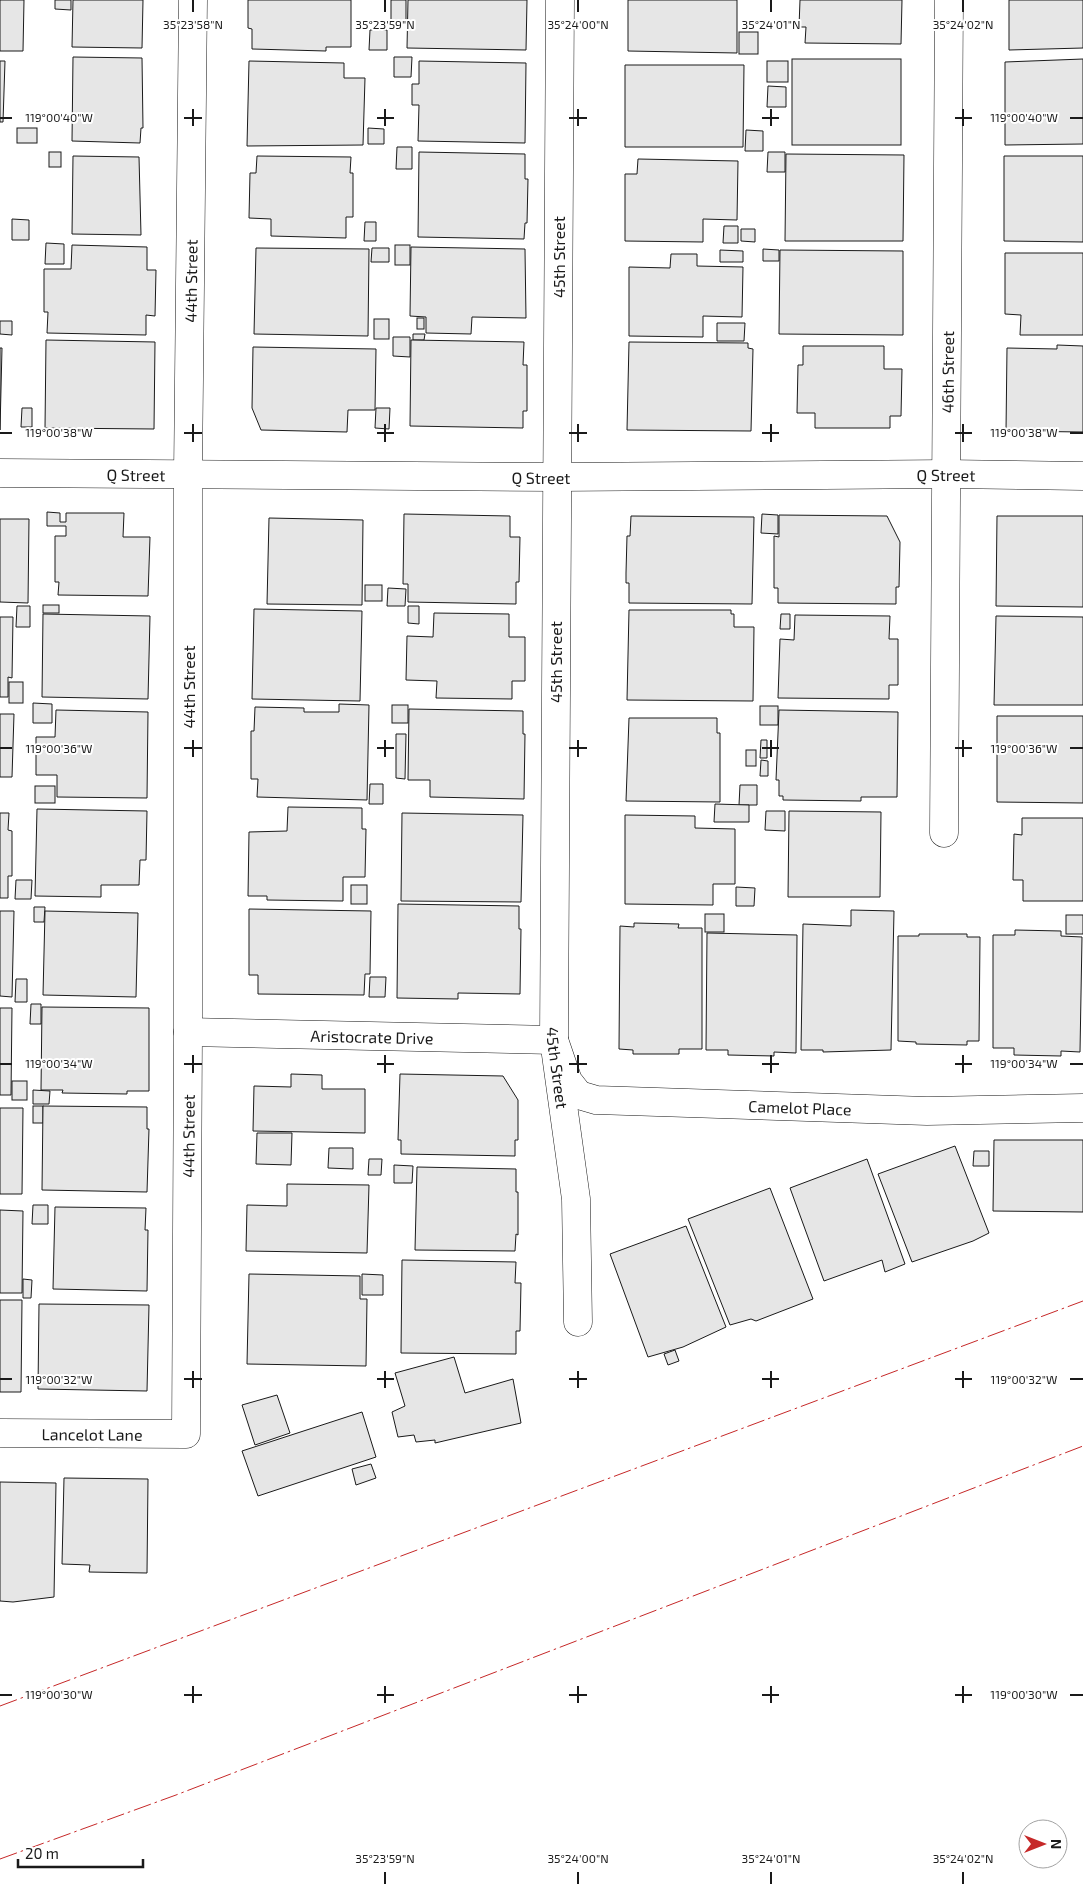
<svg xmlns="http://www.w3.org/2000/svg" width="1083" height="1884" font-family="'Exo 2',sans-serif">
<style>
.building{fill:#e6e6e6;stroke:#1a1a1a}
.lines{fill:none;stroke-linecap:round;stroke-linejoin:round}
.minor-casing{stroke:#1a1a1a;stroke-width:29}
.minor{stroke:#fff;stroke-width:28}
.power{stroke:#c62828;stroke-width:1;stroke-dasharray:18 4 2.5 4;stroke-linecap:butt}
.ticks{fill:none;stroke:#1a1a1a;stroke-width:2}
.labels{text-anchor:middle;dominant-baseline:central;stroke-width:4;stroke-linejoin:round;paint-order:stroke}
.street-label{font-size:16px;fill:#1a1a1a;stroke:#fff}
.ticks-label{font-size:12px;text-anchor:middle;fill:#1a1a1a;stroke:#fff;stroke-width:4;stroke-linejoin:round;paint-order:stroke}
</style>
<rect width="100%" height="100%" fill="#fff"/>
<g class="building">
<polygon points="0,0 24,0 23,51 0,51"/>
<polygon points="55,0 71,0 71,10 55,9"/>
<polygon points="73,0 143,0 142,48 72,47"/>
<polygon points="248,0 351,0 351,47 326,47 326,51 252,49 252,29 248,28"/>
<rect x="391" y="0" width="15" height="21"/>
<polygon points="408,0 527,0 526,50 407,48"/>
<polygon points="628,0 737,0 737,53 628,51"/>
<polygon points="800,0 902,0 901,44 805,43 806,27 799,27"/>
<polygon points="1009,0 1083,0 1083,48 1009,50"/>
<polygon points="370,30 387,30 387,50 369,50"/>
<rect x="739" y="32" width="19" height="22"/>
<polygon points="73,57 142,58 143,128 141,128 140,143 72,141"/>
<polygon points="394,57 412,57 411,77 394,77"/>
<rect x="792" y="59" width="109" height="86"/>
<polygon points="1083,59 1083,144 1005,145 1005,62"/>
<polygon points="0,61 5,61 3,122 0,122"/>
<polygon points="249,61 344,63 344,78 365,78 363,145 247,146"/>
<polygon points="419,61 526,63 525,143 418,141 419,105 412,105 412,84 419,84"/>
<rect x="767" y="61" width="21" height="21"/>
<polygon points="625,65 744,65 743,147 625,147"/>
<polygon points="768,86 786,87 786,107 767,107"/>
<rect x="17" y="128" width="20" height="15"/>
<polygon points="368,128 384,129 384,144 368,144"/>
<polygon points="746,130 763,131 763,151 745,151"/>
<polygon points="397,147 412,147 412,169 396,169"/>
<rect x="49" y="152" width="12" height="15"/>
<polygon points="419,152 525,154 525,179 528,179 527,223 525,223 524,239 418,237"/>
<polygon points="768,152 785,152 785,172 767,172"/>
<polygon points="786,154 904,155 903,241 785,241"/>
<polygon points="73,156 139,157 141,235 72,234"/>
<polygon points="257,156 351,157 350,173 353,173 353,217 346,217 346,238 271,236 271,219 249,218 250,173 256,173"/>
<polygon points="1004,156 1083,156 1083,242 1004,241"/>
<polygon points="638,159 738,161 737,220 703,219 703,242 625,241 625,174 637,174"/>
<polygon points="12,219 29,220 29,240 12,240"/>
<polygon points="365,222 376,222 376,241 364,241"/>
<polygon points="724,226 738,226 738,243 723,243"/>
<polygon points="741,229 755,229 755,242 741,241"/>
<polygon points="46,243 64,244 64,264 45,264"/>
<polygon points="72,245 147,247 147,270 156,270 155,316 146,315 146,335 47,333 48,312 44,312 44,269 71,269"/>
<rect x="395" y="245" width="15" height="20"/>
<polygon points="411,247 525,249 526,318 472,317 471,334 426,333 426,317 410,316"/>
<polygon points="256,248 369,249 368,336 254,334"/>
<polygon points="372,248 389,248 389,262 371,262"/>
<polygon points="763,249 779,250 779,261 763,261"/>
<polygon points="720,250 743,251 743,262 720,262"/>
<polygon points="780,250 903,251 903,335 779,334"/>
<polygon points="1005,253 1083,253 1083,335 1020,335 1021,315 1005,314"/>
<polygon points="671,254 697,254 697,266 743,267 742,317 703,316 703,337 629,336 629,267 670,268"/>
<rect x="417" y="318" width="7" height="11"/>
<rect x="374" y="319" width="15" height="20"/>
<polygon points="0,321 12,321 12,335 0,334"/>
<polygon points="717,323 745,323 744,341 717,341"/>
<polygon points="413,334 425,334 424,340 413,340"/>
<polygon points="393,337 410,337 410,357 393,356"/>
<polygon points="46,340 155,342 154,429 45,428"/>
<polygon points="411,340 524,342 523,365 527,365 527,411 523,411 523,428 410,426"/>
<polygon points="629,342 748,343 748,348 753,349 751,431 627,430"/>
<polygon points="1057,345 1083,346 1083,432 1006,431 1007,348 1057,349"/>
<polygon points="803,346 884,346 884,369 902,369 901,416 890,416 890,428 815,428 815,413 797,413 798,365 803,365"/>
<polygon points="253,347 376,349 375,410 348,410 347,432 261,430 252,408"/>
<polygon points="0,348 2,348 0,430"/>
<polygon points="22,408 32,408 32,427 21,427"/>
<polygon points="376,408 390,408 389,429 375,428"/>
<polygon points="47,512 60,513 60,522 66,522 66,513 124,513 123,537 150,537 148,596 58,595 59,582 55,582 55,536 66,536 66,526 47,526"/>
<polygon points="404,514 510,516 510,537 520,537 519,582 516,582 516,604 408,602 408,584 403,584"/>
<polygon points="762,514 778,515 778,534 761,533"/>
<polygon points="779,515 887,516 900,542 899,587 896,587 896,604 778,603 778,588 774,588 774,536 779,537"/>
<polygon points="631,516 754,517 752,604 629,603 629,583 626,583 626,573 627,536 630,536"/>
<polygon points="997,516 1083,516 1083,607 996,606"/>
<polygon points="269,518 363,520 362,605 267,604"/>
<polygon points="0,519 29,519 28,603 0,602"/>
<rect x="365" y="585" width="17" height="16"/>
<polygon points="388,588 406,589 405,606 387,606"/>
<rect x="43" y="605" width="16" height="8"/>
<polygon points="17,606 30,606 30,627 16,627"/>
<polygon points="408,606 419,606 419,624 408,623"/>
<polygon points="254,609 362,611 360,701 252,699"/>
<polygon points="629,610 731,610 731,614 734,614 734,627 754,627 753,701 627,700"/>
<polygon points="434,613 509,614 509,637 525,637 525,681 512,681 512,699 436,698 437,681 406,680 407,636 433,637"/>
<polygon points="43,614 150,616 148,699 42,697"/>
<polygon points="781,614 790,614 790,629 780,629"/>
<polygon points="795,615 890,616 889,639 898,639 898,685 889,685 889,699 778,698 780,639 794,640"/>
<polygon points="996,616 1083,617 1083,705 994,705"/>
<polygon points="0,617 13,617 12,678 8,677 8,697 0,697"/>
<rect x="9" y="682" width="14" height="21"/>
<polygon points="33,703 52,704 52,723 33,723"/>
<polygon points="339,704 369,705 367,800 257,797 258,779 251,779 251,731 254,731 255,707 304,708 304,712 339,712"/>
<rect x="392" y="705" width="16" height="18"/>
<rect x="760" y="706" width="18" height="19"/>
<polygon points="409,709 523,711 523,734 525,734 524,799 430,797 430,780 408,780"/>
<polygon points="56,710 148,712 147,798 57,797 57,775 36,775 36,737 55,737"/>
<polygon points="779,710 898,712 897,797 861,797 861,801 783,800 783,796 779,796 779,780 776,780"/>
<polygon points="0,714 14,714 12,777 0,777"/>
<polygon points="997,716 1083,716 1083,803 997,802"/>
<polygon points="629,718 717,718 717,733 720,733 720,802 626,801"/>
<polygon points="396,734 406,734 405,779 396,778"/>
<polygon points="761,740 767,740 767,758 760,758"/>
<rect x="746" y="750" width="10" height="16"/>
<polygon points="761,760 768,761 768,776 760,776"/>
<polygon points="370,784 383,784 383,804 369,804"/>
<polygon points="740,785 757,785 757,805 739,805"/>
<rect x="35" y="786" width="20" height="17"/>
<polygon points="715,804 749,805 749,822 714,822"/>
<polygon points="288,807 362,808 362,829 366,829 365,877 343,877 343,901 267,900 267,896 248,896 249,832 287,831"/>
<polygon points="37,809 147,811 146,860 140,860 139,885 101,885 101,897 35,896"/>
<polygon points="766,811 785,811 785,831 765,830"/>
<polygon points="789,811 881,812 880,897 788,897"/>
<polygon points="0,813 9,813 8,830 12,831 12,876 8,876 8,898 0,898"/>
<polygon points="402,813 523,815 521,902 401,901"/>
<polygon points="625,815 695,816 695,828 735,829 735,884 713,884 713,905 625,904"/>
<polygon points="1022,818 1083,818 1083,901 1023,901 1023,880 1013,880 1014,834 1022,835"/>
<polygon points="16,880 32,880 31,899 15,899"/>
<rect x="351" y="885" width="16" height="19"/>
<polygon points="736,887 755,888 754,906 736,906"/>
<polygon points="398,904 519,906 519,929 521,929 520,994 458,993 458,999 397,998"/>
<polygon points="34,907 45,907 44,922 34,922"/>
<polygon points="249,909 371,911 370,974 365,974 364,995 258,994 258,975 249,975"/>
<polygon points="851,910 894,911 891,1050 823,1052 823,1050 801,1050 803,924 851,926"/>
<polygon points="0,911 14,911 12,997 0,996"/>
<polygon points="45,911 138,913 136,997 43,995"/>
<rect x="705" y="914" width="19" height="18"/>
<rect x="1066" y="915" width="17" height="19"/>
<polygon points="634,923 679,924 678,928 702,928 702,1049 679,1049 679,1054 633,1054 633,1050 619,1049 620,926 634,927"/>
<polygon points="1015,930 1061,931 1061,936 1082,937 1080,1052 1061,1051 1061,1056 1014,1055 1014,1048 993,1048 993,935 1015,935"/>
<polygon points="707,933 797,935 796,1053 774,1052 774,1056 728,1055 728,1050 706,1050"/>
<polygon points="919,934 967,934 967,937 980,937 979,1041 967,1041 967,1045 916,1044 916,1042 898,1041 898,936 919,936"/>
<polygon points="370,977 386,977 385,997 369,997"/>
<polygon points="16,979 27,979 27,1002 15,1002"/>
<polygon points="31,1004 41,1004 41,1024 30,1024"/>
<polygon points="42,1007 149,1008 149,1091 127,1091 127,1094 62,1093 63,1090 41,1090"/>
<polygon points="0,1008 12,1008 11,1095 0,1095"/>
<polygon points="291,1074 322,1075 322,1089 365,1089 365,1133 253,1131 254,1086 291,1087"/>
<polygon points="400,1074 503,1076 518,1100 518,1140 515,1140 515,1156 401,1154 401,1140 398,1140"/>
<rect x="12" y="1081" width="15" height="19"/>
<polygon points="33,1090 50,1091 49,1104 33,1104"/>
<rect x="33" y="1106" width="10" height="17"/>
<polygon points="43,1106 147,1107 147,1129 149,1129 147,1192 42,1190"/>
<polygon points="0,1108 23,1108 22,1194 0,1194"/>
<polygon points="257,1133 292,1133 291,1165 256,1164"/>
<polygon points="994,1140 1083,1140 1083,1212 993,1211"/>
<polygon points="955,1146 989,1233 973,1241 912,1262 878,1174"/>
<polygon points="329,1148 353,1148 353,1169 328,1168"/>
<polygon points="974,1151 989,1151 989,1166 973,1166"/>
<polygon points="369,1159 382,1159 381,1175 368,1175"/>
<polygon points="867,1159 905,1264 885,1272 882,1260 824,1281 790,1188"/>
<polygon points="394,1165 413,1166 412,1183 394,1183"/>
<polygon points="417,1167 516,1169 516,1192 518,1192 518,1235 516,1234 515,1251 415,1250"/>
<polygon points="287,1184 369,1185 367,1253 246,1251 247,1205 287,1206"/>
<polygon points="770,1188 813,1299 756,1321 751,1319 730,1325 688,1219"/>
<polygon points="33,1205 48,1205 48,1224 32,1224"/>
<polygon points="55,1207 146,1208 145,1230 148,1230 147,1291 53,1289"/>
<polygon points="0,1210 23,1211 22,1293 0,1293"/>
<polygon points="686,1226 726,1327 683,1347 648,1357 610,1254"/>
<polygon points="402,1260 516,1262 515,1283 521,1283 520,1331 516,1331 516,1354 401,1353"/>
<polygon points="249,1274 360,1276 360,1299 367,1299 366,1366 247,1364"/>
<polygon points="362,1274 383,1275 383,1295 362,1295"/>
<polygon points="23,1279 32,1280 31,1298 23,1298"/>
<polygon points="0,1300 22,1300 21,1392 0,1392"/>
<polygon points="39,1304 149,1305 147,1391 38,1389"/>
<polygon points="675,1350 679,1361 668,1365 664,1354"/>
<polygon points="454,1357 465,1393 513,1379 521,1423 435,1443 435,1440 416,1442 414,1435 398,1437 392,1412 405,1406 395,1373"/>
<polygon points="277,1395 290,1433 255,1445 242,1405"/>
<polygon points="362,1412 376,1457 258,1496 242,1451"/>
<polygon points="371,1464 376,1478 356,1485 352,1469"/>
<polygon points="64,1478 148,1479 147,1573 89,1572 90,1565 62,1564"/>
<polygon points="0,1482 56,1483 54,1597 13,1602 0,1601"/>
</g>
<g class="lines">
<g class="minor-casing">
<g id="minor">
<path id="s1" d="M 560,0 L 554,1040 L 576,1199 L 578,1322"/>
<path id="s2" d="M 0,473 L 556,477 L 947,474 L 1083,476"/>
<path id="s3" d="M 944,833 L 949,0"/>
<path id="s4" d="M 188,1032 L 554,1040 L 568,1081 L 579,1095 L 596,1100 L 927,1111 L 1083,1108"/>
<path id="s5" d="M 0,1433 L 186,1434 L 188,1032 L 188,474 L 193,0"/>
</g>
</g>
<use href="#minor" class="minor"/>
<g class="power">
<polyline points="0,1706 1083,1301"/>
<polyline points="0,1859 176,1795 1083,1446"/>
</g>
</g>
<path class="ticks" d="M 193,0 L 193,12M 385,0 L 385,12M 578,0 L 578,12M 771,0 L 771,12M 963,0 L 963,12M 193,109 L 193,126M 385,109 L 385,126M 578,109 L 578,126M 771,109 L 771,126M 963,109 L 963,126M 0,118 L 12,118M 184,118 L 202,118M 377,118 L 394,118M 569,118 L 587,118M 762,118 L 779,118M 955,118 L 972,118M 1070,118 L 1083,118M 193,424 L 193,442M 385,424 L 385,442M 578,424 L 578,442M 771,424 L 771,442M 963,424 L 963,442M 0,433 L 12,433M 184,433 L 202,433M 377,433 L 394,433M 569,433 L 587,433M 762,433 L 779,433M 955,433 L 972,433M 1070,433 L 1083,433M 193,740 L 193,757M 385,740 L 385,757M 578,740 L 578,757M 771,740 L 771,757M 963,740 L 963,757M 0,748 L 12,748M 184,748 L 202,748M 377,748 L 394,748M 569,748 L 587,748M 762,748 L 779,748M 955,748 L 972,748M 1070,748 L 1083,748M 193,1055 L 193,1073M 385,1055 L 385,1073M 578,1055 L 578,1073M 771,1055 L 771,1073M 963,1055 L 963,1073M 0,1064 L 12,1064M 184,1064 L 202,1064M 377,1064 L 394,1064M 569,1064 L 587,1064M 762,1064 L 779,1064M 955,1064 L 972,1064M 1070,1064 L 1083,1064M 193,1371 L 193,1388M 385,1371 L 385,1388M 578,1371 L 578,1388M 771,1371 L 771,1388M 963,1371 L 963,1388M 0,1379 L 12,1379M 184,1379 L 202,1379M 377,1379 L 394,1379M 569,1379 L 587,1379M 762,1379 L 779,1379M 955,1379 L 972,1379M 1070,1379 L 1083,1379M 193,1686 L 193,1703M 385,1686 L 385,1703M 578,1686 L 578,1703M 771,1686 L 771,1703M 963,1686 L 963,1703M 0,1695 L 12,1695M 184,1695 L 202,1695M 377,1695 L 394,1695M 569,1695 L 587,1695M 762,1695 L 779,1695M 955,1695 L 972,1695M 1070,1695 L 1083,1695M 385,1872 L 385,1884M 578,1872 L 578,1884M 771,1872 L 771,1884M 963,1872 L 963,1884"/>
<g class="labels">
<g class="street-label">
<text transform="translate(558 257) rotate(-90)">45th Street</text>
<text stroke="none"><textPath href="#s5" startOffset="1339">44th Street</textPath></text>
<text stroke="none"><textPath href="#s3" startOffset="461">46th Street</textPath></text>
<text stroke="none"><textPath href="#s2" startOffset="136">Q Street</textPath></text>
<text stroke="none"><textPath href="#s2" startOffset="946">Q Street</textPath></text>
<text stroke="none"><textPath href="#s2" startOffset="541">Q Street</textPath></text>
<text transform="translate(555 662) rotate(-90)">45th Street</text>
<text transform="translate(188 687) rotate(-90)">44th Street</text>
<text stroke="none"><textPath href="#s4" startOffset="184">Aristocrate Drive</textPath></text>
<text stroke="none"><textPath href="#s1" startOffset="1068">45th Street</textPath></text>
<text stroke="none"><textPath href="#s4" startOffset="649">Camelot Place</textPath></text>
<text stroke="none"><textPath href="#s5" startOffset="484">44th Street</textPath></text>
<text stroke="none"><textPath href="#s5" startOffset="92">Lancelot Lane</textPath></text>
</g>
</g>
<g class="ticks-label">
<text x="193" y="29">35°23'58"N</text>
<text x="385" y="29">35°23'59"N</text>
<text x="578" y="29">35°24'00"N</text>
<text x="771" y="29">35°24'01"N</text>
<text x="963" y="29">35°24'02"N</text>
<text x="1024" y="122">119°00'40"W</text>
<text x="59" y="122">119°00'40"W</text>
<text x="59" y="437">119°00'38"W</text>
<text x="1024" y="437">119°00'38"W</text>
<text x="1024" y="753">119°00'36"W</text>
<text x="59" y="753">119°00'36"W</text>
<text x="1024" y="1068">119°00'34"W</text>
<text x="59" y="1068">119°00'34"W</text>
<text x="59" y="1384">119°00'32"W</text>
<text x="1024" y="1384">119°00'32"W</text>
<text x="1024" y="1699">119°00'30"W</text>
<text x="59" y="1699">119°00'30"W</text>
<text x="385" y="1863">35°23'59"N</text>
<text x="578" y="1863">35°24'00"N</text>
<text x="771" y="1863">35°24'01"N</text>
<text x="963" y="1863">35°24'02"N</text>
</g>
<g transform="translate(1043 1844) rotate(90)"><circle r="24" fill="#ffffff" stroke="#a3a3a3"/>
<path d="M0-4L9 19L0 12L-9 19Z" fill="#c62828"/>
<text y="-8" font-size="14" font-weight="bold" text-anchor="middle" fill="#1a1a1a">N</text>
</g>
<path d="M18 1859v8h125v-8" fill="none" stroke="#1a1a1a" stroke-width="2.5"/>
<text x="25" y="1859" font-size="15" fill="#1a1a1a" stroke="#ffffff" stroke-width="4" paint-order="stroke">20 m</text>
</svg>
